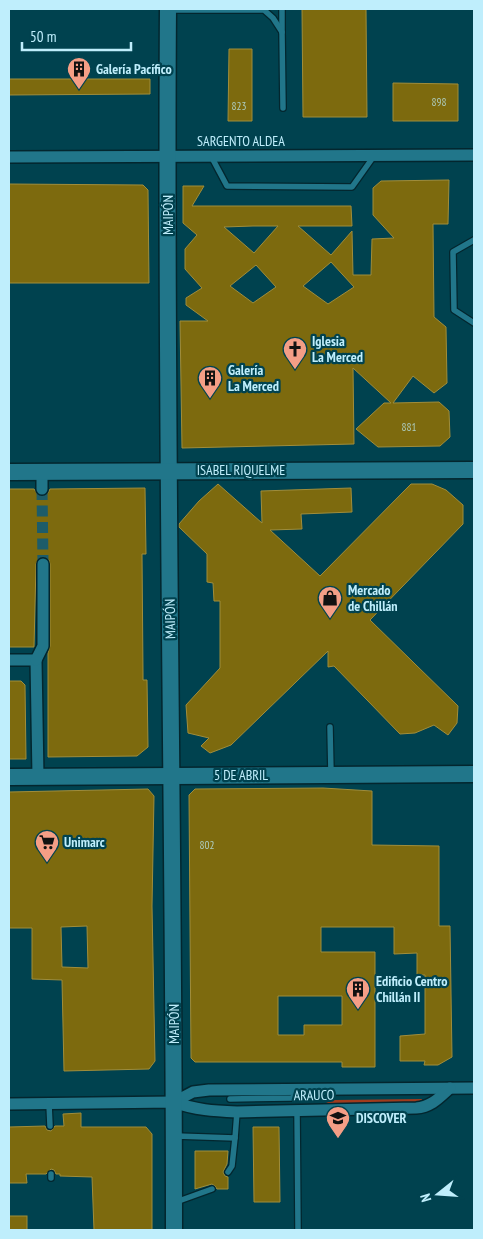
<svg xmlns="http://www.w3.org/2000/svg" width="483" height="1239" font-family="'PT Sans Narrow',sans-serif">
<style>
.green{fill:#a13b1d}
.building{fill:#7d6a0e;stroke:#a08d3b;fill-rule:evenodd}
.lines{fill:none;stroke-linecap:round;stroke-linejoin:round}
.street-tunnel{stroke:#1d5c69;stroke-width:11;stroke-dasharray:11 5.5;stroke-linecap:butt}
.lane-casing{stroke:#03262e;stroke-width:8}
.street-casing{stroke:#03262e;stroke-width:14}
.secondary-casing{stroke:#03262e;stroke-width:19}
.lane{stroke:#21768a;stroke-width:5.5}
.street{stroke:#21768a;stroke-width:11}
.secondary{stroke:#21768a;stroke-width:16}
.labels{text-anchor:middle;dominant-baseline:central;stroke-width:4.5;stroke-linejoin:round;paint-order:stroke}
.number-label{font-size:11px;fill:#aecdc0}
.poi-label{font-size:14px;font-weight:bold;fill:#bfeefc;stroke:#00424f;text-anchor:start}
.street-label{font-size:14px;fill:#bfeefc;stroke:#00424f}
</style>
<rect width="100%" height="100%" fill="#00424f"/>
<polygon class="green" points="422,1099 422,1104 315,1107 334,1100"/>
<g class="building">
<polygon points="302,9 366,9 367,117 303,117"/>
<polygon points="229,49 252,49 252,121 228,121"/>
<polygon points="9,79 150,79 150,94 9,95"/>
<polygon points="393,83 458,84 458,121 393,121"/>
<path d="M 449,180 L 448,224 L 433,224 L 434,317 L 446,327 L 447,383 L 434,393 L 413,376 L 393,403 L 439,402 L 449,411 L 450,437 L 440,446 L 378,447 L 356,429 L 384,403 L 391,403 L 353,368 L 354,444 L 182,448 L 180,321 L 208,321 L 186,305 L 186,298 L 202,288 L 185,269 L 185,249 L 197,235 L 183,223 L 183,186 L 204,186 L 192,206 L 351,206 L 352,226 L 298,226 L 331,255 L 352,231 L 353,275 L 371,275 L 372,239 L 394,238 L 373,215 L 373,188 L 381,181 ZM 278,226 L 254,253 L 224,227 L 253,226 ZM 331,262 L 354,287 L 328,304 L 303,286 ZM 256,265 L 276,287 L 253,303 L 230,286 Z"/>
<polygon points="9,184 143,185 148,190 149,283 9,283"/>
<polygon points="218,484 262,523 261,491 351,488 352,512 301,514 302,529 270,530 320,576 411,484 432,484 446,490 463,505 463,524 370,620 458,706 457,723 448,735 434,725 415,733 400,734 334,666 328,667 328,651 231,745 210,753 201,746 209,738 188,733 186,705 220,668 220,601 214,601 213,583 207,582 207,554 179,527 179,524 199,501"/>
<polygon points="145,488 146,554 142,554 143,673 143,680 147,680 148,747 137,756 48,757 48,653 50,646 50,564 49,560 43,557 39,558 36,564 34,647 9,647 9,489 34,489 38,495 42,496 48,493 50,489"/>
<polygon points="9,681 21,681 25,685 26,759 9,759"/>
<path d="M 323,788 L 372,791 L 372,845 L 439,846 L 439,926 L 450,926 L 452,1057 L 438,1065 L 424,1065 L 425,1061 L 400,1061 L 400,1036 L 425,1034 L 425,975 L 417,975 L 417,953 L 394,954 L 394,927 L 321,927 L 321,952 L 375,952 L 375,1067 L 342,1067 L 342,1062 L 195,1062 L 191,1058 L 189,795 L 195,789 ZM 278,996 L 342,996 L 342,1025 L 304,1025 L 304,1035 L 278,1035 Z"/>
<path d="M 148,789 L 154,796 L 152,906 L 155,1061 L 149,1069 L 64,1071 L 62,980 L 32,979 L 32,928 L 9,928 L 9,792 ZM 87,926 L 88,968 L 62,967 L 61,927 Z"/>
<polygon points="81,1113 81,1127 146,1127 152,1134 152,1230 94,1230 92,1177 60,1176 60,1174 56,1174 54,1170 51,1169 46,1174 26,1174 27,1183 9,1183 9,1127 45,1126 47,1130 51,1131 55,1126 64,1126 63,1114"/>
<polygon points="253,1127 279,1127 280,1202 254,1202"/>
<polygon points="195,1151 228,1151 227,1164 223,1172 225,1176 228,1177 228,1189 217,1189 215,1186 212,1184 195,1189"/>
<rect x="9" y="1216" width="18" height="14"/>
</g>
<g class="lines">
<polyline class="street-tunnel" points="42,489 43,564"/>
<g class="lane-casing">
<g id="lane">
<polyline points="282,9 282,32"/>
<polyline points="170,10 264,10 273,18 282,32 283,108"/>
<polyline points="211,156 227,186 352,187 374,156"/>
<polyline points="474,240 453,252 454,310 474,323"/>
<polyline points="330,727 331,773"/>
<polyline points="230,1099 291,1098 318,1093"/>
<polyline points="49,1104 50,1126"/>
<polyline points="297,1110 298,1230"/>
<polyline points="176,1136 235,1138 237,1112"/>
<polyline points="228,1172 232,1166 235,1138"/>
<polyline points="51,1174 51,1178"/>
<polyline points="176,1202 212,1189"/>
</g>
</g>
<g class="street-casing">
<g id="street">
<polyline points="9,157 474,155"/>
<polyline points="42,471 42,489"/>
<polyline points="9,660 36,660 38,777"/>
<polyline points="36,660 43,646 43,564"/>
<polyline points="174,1102 193,1092 209,1090 474,1088"/>
<path d="M 9,1104 L 174,1102 C 195,1110 214,1111 237,1112 L 416,1108 C 431,1107 439,1098 450,1088"/>
</g>
</g>
<g class="secondary-casing">
<g id="secondary">
<path d="M 168,9 C 165,416 174,823 174,1230"/>
<polyline points="9,472 474,470"/>
<polyline points="9,777 474,774"/>
</g>
</g>
<use href="#lane" class="lane"/>
<use href="#street" class="street"/>
<use href="#secondary" class="secondary"/>
</g>
<defs>
<g id="building-pin" transform="scale(1.25)"><path d="M0 17L-7.5 6A9.5 9.5 0 1 1 7.5 6Z" fill="#f49e86" stroke="#00424f"/><path d="M-4-6H4V6H1V3H-1V6H-4ZM-2.5-4.3h1.7v1.8h-1.7ZM.8-4.3h1.7v1.8H.8ZM-2.5-1h1.7V.8h-1.7ZM.8-1h1.7V.8H.8Z" fill="#111"/></g>
<g id="church-pin" transform="scale(1.25)"><path d="M0 17L-7.5 6A9.5 9.5 0 1 1 7.5 6Z" fill="#f49e86" stroke="#00424f"/><path d="M-1.2-6h2.4v3.5h3.3v2.4h-3.3V6h-2.4V-.1h-3.3v-2.4h3.3Z" fill="#111"/></g>
<g id="shop-pin" transform="scale(1.25)"><path d="M0 17L-7.5 6A9.5 9.5 0 1 1 7.5 6Z" fill="#f49e86" stroke="#00424f"/><path d="M-5-2.5h2.3a2.7 3.5 0 0 1 5.4 0H5L5.5 6h-11ZM-1.5-2.5h3a1.5 2.3 0 0 0-3 0Z" fill="#111"/></g>
<g id="supermarket-pin" transform="scale(1.25)"><path d="M0 17L-7.5 6A9.5 9.5 0 1 1 7.5 6Z" fill="#f49e86" stroke="#00424f"/><path d="M-6-5.5h2.5l.6 2H6L4.5 2H-2.5L-4.4-4H-6ZM-1.5 3.2a1.3 1.3 0 1 0 .1 0ZM3 3.2a1.3 1.3 0 1 0 .1 0Z" fill="#111"/></g>
<g id="school-pin" transform="scale(1.25)"><path d="M0 17L-7.5 6A9.5 9.5 0 1 1 7.5 6Z" fill="#f49e86" stroke="#00424f"/><path d="M0-5L7-2L0 1L-7-2ZM-4 1L0 2.5L4 1V4Q0 6-4 4Z" fill="#111"/></g>
</defs>
<g fill-rule="evenodd">
<use href="#building-pin" x="79" y="69"/>
<use href="#church-pin" x="295" y="349"/>
<use href="#building-pin" x="210" y="378"/>
<use href="#shop-pin" x="330" y="598"/>
<use href="#supermarket-pin" x="47" y="842"/>
<use href="#building-pin" x="358" y="989"/>
<use href="#school-pin" x="338" y="1118"/>
</g>
<g class="labels">
<g class="number-label">
<text x="439" y="102">898</text>
<text x="239" y="106">823</text>
<text x="409" y="427">881</text>
<text x="207" y="845">802</text>
</g>
<g class="poi-label">
<text x="96" y="69">Galería Pacífico</text>
<text x="312" y="341">Iglesia<tspan x="312" dy="16">La Merced</tspan></text>
<text x="228" y="370">Galería<tspan x="228" dy="16">La Merced</tspan></text>
<text x="348" y="590">Mercado<tspan x="348" dy="16">de Chillán</tspan></text>
<text x="64" y="842">Unimarc</text>
<text x="376" y="981">Edificio Centro<tspan x="376" dy="16">Chillán II</tspan></text>
<text x="356" y="1118">DISCOVER</text>
</g>
<g class="street-label">
<text x="241" y="141">SARGENTO ALDEA</text>
<text transform="translate(168 215) rotate(-90)">MAIPÓN</text>
<text x="241" y="470">ISABEL RIQUELME</text>
<text transform="translate(170 619) rotate(-91)">MAIPÓN</text>
<text x="241" y="775">5 DE ABRIL</text>
<text transform="translate(174 1024) rotate(-90)">MAIPÓN</text>
<text transform="translate(314 1095) rotate(-1)">ARAUCO</text>
</g>
</g>
<rect width="483" height="1239" fill="none" stroke="#bfeefc" stroke-width="20"/>
<g transform="translate(438 1194) rotate(253)" stroke="#00424f" stroke-width="4" paint-order="stroke">
<path d="M0-4L9 19L0 12L-9 19Z" fill="#bfeefc"/>
<text y="-8" font-size="14" font-weight="bold" text-anchor="middle" fill="#bfeefc">N</text>
</g>
<path d="M22 42v8h109v-8" fill="none" stroke="#bfeefc" stroke-width="2.5"/>
<text x="30" y="42" font-size="15" fill="#bfeefc" stroke="#00424f" stroke-width="4" paint-order="stroke">50 m</text>
</svg>
